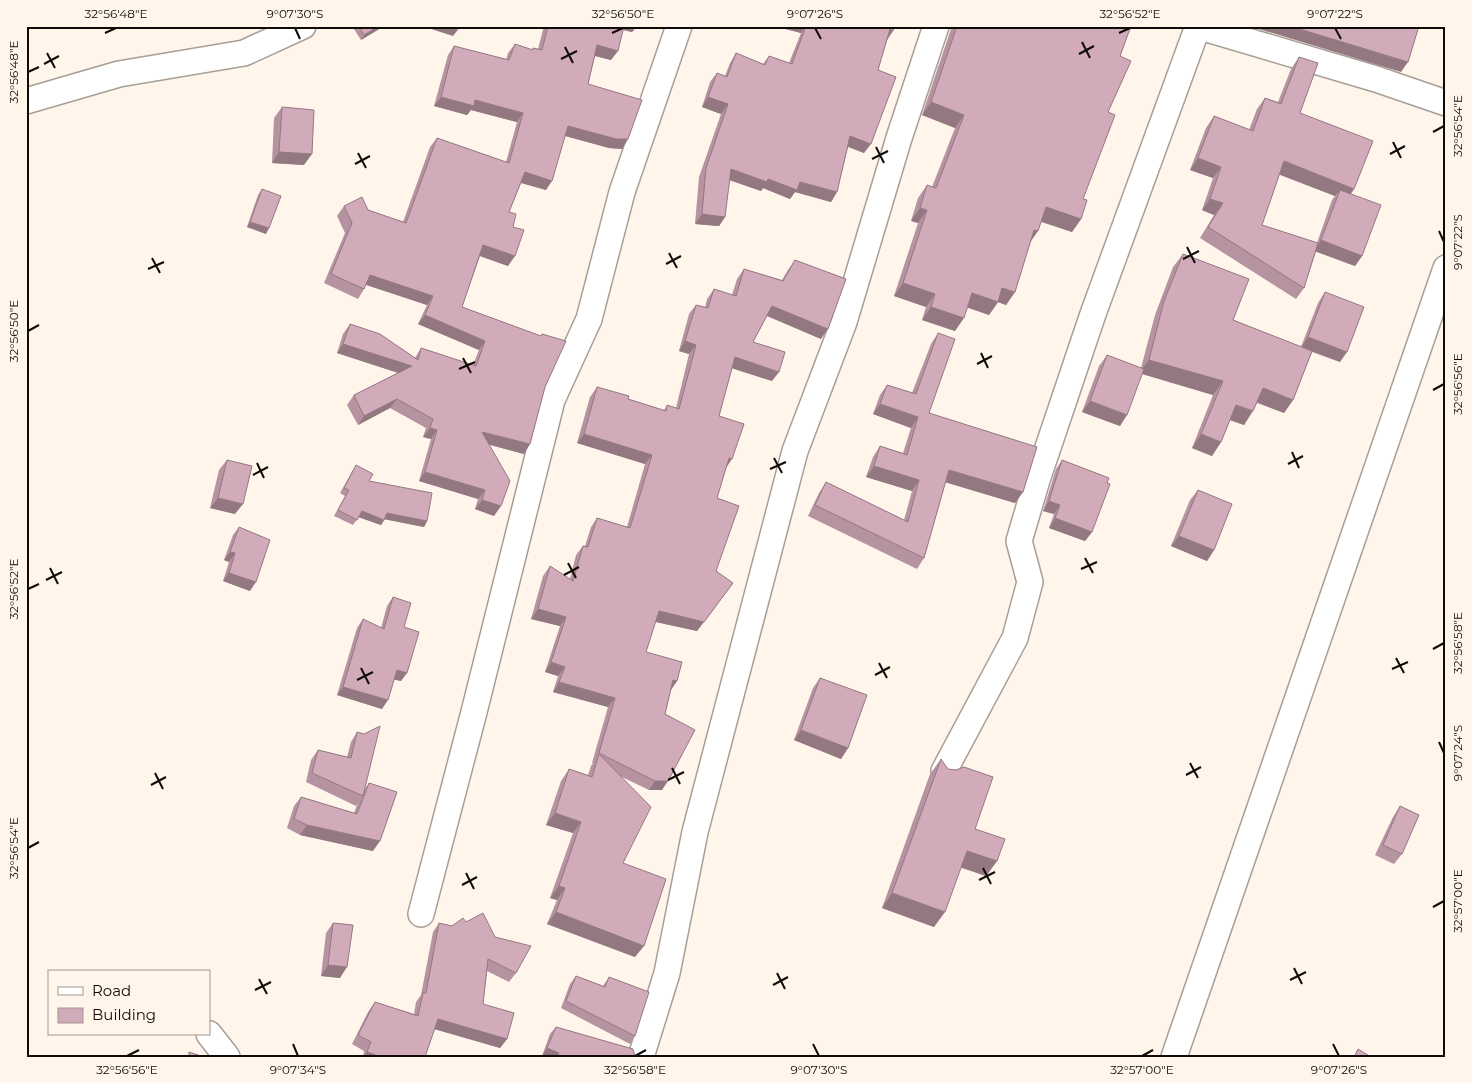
<svg xmlns="http://www.w3.org/2000/svg" width="1472" height="1083" font-family="Montserrat,sans-serif">
<style>
.lines{fill:none;stroke-linecap:round;stroke-linejoin:round}
.minor-casing{stroke:#a79e95;stroke-width:28}
.minor{stroke:#fff;stroke-width:25}
.wall{fill:#b593a0;fill-rule:evenodd}
.shaded-wall{fill:#937882}
.building{fill:#d2abba;stroke:#937882}
.ticks{fill:none;stroke:#0f0b08;stroke-width:2}
.neatline{fill:none;stroke:#0f0b08;stroke-width:2}
.ticks-label{font-size:12px;text-anchor:middle;fill:#0f0b08}
</style>
<rect width="100%" height="100%" fill="#fff5eb"/>
<g class="lines">
<g class="minor-casing">
<g id="minor">
<polyline points="1197,26 1376,79 1446,103"/>
<polyline points="26,101 119,74 244,53 303,26"/>
<polyline points="944,771 1015,638 1030,582 1019,541 1037,480 1093,314 1198,26"/>
<polyline points="421,914 474,712 552,400 589,319 622,192 679,26"/>
<polyline points="209,1034 227,1057"/>
<polyline points="641,1057 667,973 695,832 795,451 844,322 899,138 936,26"/>
<polyline points="1174,1057 1446,268"/>
</g>
</g>
<use href="#minor" class="minor"/>
</g>
<g class="wall">
<polygon points="352,26 384,26 361,40"/>
<polygon points="544,26 637,26 632,32 623,30 611,60 595,56 588,84 628,139 622,149 609,148 565,136 546,190 521,183 509,212 513,227 508,266 480,256 462,307 541,336 542,334 545,387 530,444 524,454 490,445 494,516 475,509 478,499 419,481 431,439 423,437 426,428 390,408 358,425 347,405 354,395 398,373 337,353 343,334 350,324 415,358 421,348 473,365 479,350 418,324 427,305 366,285 364,289 358,299 324,283 345,233 337,216 344,206 368,210 403,222 430,147 437,138 506,162 517,122 471,110 467,115 434,106 448,55 454,46 506,60 508,53 515,44 532,50 533,48 538,49"/>
<polygon points="778,26 895,26 887,40 878,70 864,153 848,147 837,192 831,202 795,192 790,199 763,188 761,191 729,180 725,217 719,226 695,224 699,177 721,114 702,107 710,82 717,73 725,76 730,63 736,53 763,64 769,56 789,63 801,33 778,27"/>
<polygon points="952,26 1131,26 1120,56 1108,112 1083,199 1081,219 1072,232 1041,222 1031,241 1015,292 1006,305 998,302 989,315 967,307 955,331 922,320 926,307 894,296 918,223 911,221 918,198 927,185 932,187 955,128 922,115"/>
<path d="M 1299,57 L 1300,113 L 1354,189 L 1351,194 L 1362,256 L 1355,266 L 1316,251 L 1304,288 L 1296,299 L 1200,238 L 1214,215 L 1202,210 L 1213,178 L 1190,170 L 1206,128 L 1214,116 L 1249,130 L 1257,109 L 1265,98 L 1278,102 L 1291,69 ZM 1279,174 L 1335,196 L 1332,200 L 1317,243 L 1262,225 Z"/>
<polygon points="282,107 304,165 272,163 274,118"/>
<polygon points="262,189 266,234 247,227 258,195"/>
<polygon points="1183,254 1233,320 1301,347 1318,303 1325,292 1340,362 1312,352 1293,400 1284,413 1257,403 1244,425 1230,420 1221,442 1212,456 1192,448 1213,395 1142,374 1120,426 1082,412 1099,366 1107,355 1141,368 1155,315 1173,267"/>
<polygon points="795,260 821,339 767,316 753,342 772,381 732,368 719,416 726,467 717,498 716,571 733,583 697,631 655,622 646,652 677,681 671,690 665,714 662,790 649,790 622,777 623,863 635,957 547,924 557,900 550,898 573,833 546,825 561,781 569,769 588,775 591,766 593,763 592,763 608,707 553,692 558,676 545,672 560,626 531,619 543,576 550,566 570,579 576,555 583,546 585,546 591,527 597,518 627,527 645,464 577,443 590,397 597,387 628,399 664,410 667,405 676,408 689,354 679,351 689,314 696,305 705,307 707,299 714,289 732,295 737,279 744,269 782,280 788,270"/>
<polygon points="938,333 929,413 1023,492 1015,503 945,482 924,558 917,569 808,516 819,493 826,482 904,520 912,491 866,477 873,457 880,446 903,453 911,428 873,414 880,395 887,385 912,393 931,344"/>
<polygon points="227,460 235,514 210,508 219,470"/>
<polygon points="1062,460 1092,532 1085,541 1049,528 1054,514 1043,511 1056,469"/>
<polygon points="356,465 369,481 427,521 424,527 385,519 381,525 359,517 353,525 334,516 345,496 340,493 353,470"/>
<polygon points="1198,490 1214,550 1207,561 1171,546 1190,500"/>
<polygon points="239,527 250,591 223,581 229,562 224,560 233,535"/>
<polygon points="393,597 404,627 401,681 394,679 382,709 337,695 357,628 363,619 381,628 387,606"/>
<polygon points="820,678 848,748 841,759 794,740 813,688"/>
<polygon points="357,732 364,790 369,783 373,851 300,835 287,828 294,806 301,797 354,813 358,802 356,806 306,782 311,760 318,750 347,757 351,742"/>
<polygon points="941,759 975,829 997,861 986,876 961,867 934,927 882,908 930,774"/>
<polygon points="1400,806 1402,854 1394,864 1375,855 1393,817"/>
<polygon points="466,922 495,937 516,973 509,982 487,971 483,1004 507,1039 500,1048 434,1029 425,1057 363,1057 364,1051 352,1044 368,1012 375,1002 414,1014 416,1002 421,995 433,932 439,923 452,926"/>
<polygon points="333,923 340,978 321,976 326,933"/>
<polygon points="576,976 603,986 609,977 635,1036 630,1044 561,1008 570,984"/>
<polygon points="556,1027 635,1057 544,1057 542,1056 550,1034"/>
</g>
<g class="shaded-wall">
<polygon points="379,26 384,26 361,40 364,35"/>
<polygon points="429,26 458,26 460,27 453,36 428,28"/>
<polygon points="621,26 637,26 632,32 619,29"/>
<polygon points="778,26 805,26 801,33 778,27"/>
<polygon points="1249,26 1290,26 1408,62 1401,72"/>
<polygon points="890,29 893,31 887,40"/>
<polygon points="597,45 618,51 611,60 591,55"/>
<polygon points="441,97 475,100 523,113 517,122 471,110 467,115 434,106"/>
<polygon points="708,97 728,104 721,114 702,107"/>
<polygon points="931,102 964,115 955,128 922,115"/>
<polygon points="568,126 628,139 622,149 609,148 562,135"/>
<polygon points="850,136 871,144 864,153 844,145"/>
<polygon points="279,152 312,154 304,165 272,163"/>
<polygon points="1198,158 1221,167 1213,178 1190,170"/>
<polygon points="1284,161 1354,189 1346,200 1340,190 1335,196 1275,173"/>
<polygon points="731,169 768,179 800,182 837,192 831,202 795,192 790,199 763,188 761,191 724,178"/>
<polygon points="525,172 552,181 546,190 518,182"/>
<polygon points="1210,199 1223,203 1214,215 1202,210"/>
<polygon points="1046,207 1081,219 1072,232 1037,220"/>
<polygon points="920,208 927,210 918,223 911,221"/>
<polygon points="702,214 725,217 719,226 695,224"/>
<polygon points="250,222 269,228 266,234 247,227"/>
<polygon points="1034,230 1038,231 1029,244"/>
<polygon points="1321,240 1362,256 1355,266 1314,251"/>
<polygon points="483,245 515,256 508,266 477,255"/>
<polygon points="370,275 433,296 427,305 364,284"/>
<polygon points="903,283 935,294 926,307 894,296"/>
<polygon points="1002,288 1015,292 1006,305 998,302 989,315 963,306 972,293"/>
<polygon points="772,306 828,329 821,339 765,315"/>
<polygon points="931,307 964,318 955,331 922,320"/>
<polygon points="425,315 485,341 479,350 418,324"/>
<polygon points="1308,337 1347,352 1340,362 1301,347"/>
<polygon points="685,341 696,345 689,354 679,351"/>
<polygon points="343,344 412,366 405,375 337,353"/>
<polygon points="735,357 779,372 772,381 728,367"/>
<polygon points="1149,360 1223,381 1213,395 1139,373"/>
<polygon points="1263,388 1293,400 1284,413 1254,401"/>
<polygon points="397,399 390,408 358,425 364,416"/>
<polygon points="1090,401 1127,415 1120,426 1082,412"/>
<polygon points="880,404 918,417 911,428 873,414"/>
<polygon points="1236,405 1253,411 1244,425 1227,419"/>
<polygon points="430,428 437,430 431,439 423,437"/>
<polygon points="482,432 530,444 524,454 476,441"/>
<polygon points="584,434 652,455 645,464 577,443"/>
<polygon points="1201,434 1221,442 1212,456 1192,448"/>
<polygon points="729,458 732,459 726,468"/>
<polygon points="874,466 919,480 912,491 866,477"/>
<polygon points="949,470 1023,492 1015,503 941,481"/>
<polygon points="425,472 485,490 478,499 419,481"/>
<polygon points="218,498 243,504 235,514 210,508"/>
<polygon points="482,500 501,506 494,516 475,509"/>
<polygon points="1049,501 1060,505 1054,514 1043,511"/>
<polygon points="362,511 384,520 381,525 358,517"/>
<polygon points="387,513 427,521 424,527 383,519"/>
<polygon points="1055,518 1092,532 1085,541 1049,528"/>
<polygon points="1179,536 1214,550 1207,561 1171,546"/>
<polygon points="230,552 235,553 229,562 224,560"/>
<polygon points="229,573 256,582 250,591 223,581"/>
<polygon points="733,583 697,631 652,621 659,611"/>
<polygon points="538,609 566,617 560,626 531,619"/>
<polygon points="551,662 565,667 558,676 545,672"/>
<polygon points="397,670 407,673 401,681 391,679"/>
<polygon points="673,680 677,681 670,691"/>
<polygon points="559,682 615,698 608,707 553,692"/>
<polygon points="343,687 388,700 382,709 337,695"/>
<polygon points="801,730 848,748 841,759 794,740"/>
<polygon points="655,781 668,781 662,790 649,790"/>
<polygon points="555,813 581,822 573,833 546,825"/>
<polygon points="307,825 380,841 373,851 300,835"/>
<polygon points="967,851 997,861 986,876 956,866"/>
<polygon points="559,886 565,888 557,900 550,898"/>
<polygon points="892,893 945,912 934,927 882,908"/>
<polygon points="556,912 644,946 635,957 547,924"/>
<polygon points="328,965 347,967 340,978 321,976"/>
<polygon points="438,1019 507,1039 500,1048 431,1028"/>
<polygon points="547,1048 559,1053 556,1057 544,1057 542,1056"/>
<polygon points="367,1052 381,1057 364,1057"/>
</g>
<g class="building">
<polygon points="359,26 379,26 364,35"/>
<polygon points="548,26 624,26 618,51 597,45 588,84 642,100 628,139 616,139 568,126 552,181 525,172 509,212 516,214 513,227 524,230 515,256 483,245 462,307 541,336 542,334 566,341 545,387 530,444 482,432 510,481 501,506 482,500 485,490 425,472 437,430 430,428 433,419 397,399 364,416 354,395 412,366 343,344 350,324 380,334 418,360 421,348 476,366 485,341 425,315 433,296 370,275 364,289 331,274 352,223 344,206 362,197 368,210 406,223 437,138 509,163 523,113 475,100 474,106 441,97 454,46 509,60 515,44 533,50 533,48 542,50"/>
<polygon points="806,26 895,26 893,31 890,29 878,70 896,77 871,144 850,136 837,192 800,182 797,190 768,179 767,182 731,169 725,217 702,214 706,168 728,104 708,97 717,73 727,77 736,53 765,65 769,56 792,64"/>
<polygon points="957,26 1131,26 1120,56 1131,61 1108,112 1115,115 1083,199 1087,200 1081,219 1046,207 1038,231 1034,230 1015,292 1002,288 998,302 972,293 964,318 931,307 935,294 903,283 927,210 920,208 927,185 936,188 964,115 931,102"/>
<polygon points="1290,26 1419,26 1408,62"/>
<polygon points="1299,57 1318,63 1300,113 1373,141 1354,189 1284,161 1262,225 1318,243 1304,288 1208,227 1223,203 1210,199 1221,167 1198,158 1214,116 1253,131 1265,98 1281,104"/>
<polygon points="282,107 314,110 312,154 279,152"/>
<polygon points="262,189 281,196 269,228 250,222"/>
<polygon points="1340,190 1381,205 1362,256 1321,240"/>
<polygon points="1183,254 1249,279 1233,320 1312,351 1293,400 1263,388 1253,411 1236,405 1221,442 1201,434 1223,381 1149,360 1164,301"/>
<polygon points="795,260 846,279 828,329 772,306 753,342 785,352 779,372 735,357 719,416 744,424 732,459 729,458 717,498 739,506 716,571 733,583 704,622 659,611 646,652 682,662 677,681 673,680 665,714 695,730 668,781 655,781 599,753 615,698 559,682 565,667 551,662 566,617 538,609 550,566 573,581 583,546 588,547 597,518 630,528 652,455 584,434 597,387 629,396 628,399 666,411 667,405 679,409 696,345 685,341 696,305 708,308 714,289 736,296 744,269 783,281"/>
<polygon points="1325,292 1364,307 1347,352 1308,337"/>
<polygon points="938,333 955,339 929,413 1037,447 1023,492 949,470 924,558 815,505 826,482 908,522 919,480 874,466 880,446 907,455 918,417 880,404 887,385 916,394"/>
<polygon points="1107,355 1144,369 1127,415 1090,401"/>
<polygon points="227,460 252,466 243,504 218,498"/>
<polygon points="1062,460 1109,478 1107,483 1110,484 1092,532 1055,518 1060,505 1049,501"/>
<polygon points="356,465 373,474 369,481 432,493 427,521 387,513 384,520 362,511 357,520 338,510 349,490 344,488"/>
<polygon points="1198,490 1232,504 1214,550 1179,536"/>
<polygon points="239,527 270,540 256,582 229,573 235,553 230,552"/>
<polygon points="393,597 411,603 404,627 419,632 407,673 397,670 388,700 343,687 363,619 384,629"/>
<polygon points="820,678 867,695 848,748 801,730"/>
<polygon points="380,726 363,796 312,773 318,750 351,758 357,732 364,734"/>
<polygon points="599,754 651,807 623,863 666,879 644,946 556,912 565,888 559,886 581,822 555,813 569,769 592,777"/>
<polygon points="941,759 948,769 956,770 964,767 993,777 975,829 1005,839 997,861 967,851 945,912 892,893"/>
<polygon points="369,783 397,792 380,841 307,825 294,819 301,797 357,814"/>
<polygon points="1400,806 1419,815 1402,854 1383,845"/>
<polygon points="483,913 495,937 531,946 516,973 488,959 483,1004 514,1013 507,1039 438,1019 425,1057 381,1057 367,1052 371,1042 358,1035 375,1002 418,1016 423,993 426,993 439,923 452,926 463,918 466,922"/>
<polygon points="333,923 353,925 347,967 328,965"/>
<polygon points="576,976 605,987 609,977 649,992 635,1036 566,1001"/>
<polygon points="556,1027 633,1049 635,1057 557,1057 559,1053 547,1048"/>
<polygon points="1358,1049 1371,1057 1354,1057"/>
<polygon points="189,1052 204,1057 189,1057"/>
</g>
<path class="ticks" d="M 295,28 L 300,39M 815,28 L 821,39M 1335,28 L 1341,39M 105,33 L 116,28M 612,33 L 623,28M 1119,33 L 1130,28M 1082,42 L 1090,58M 565,47 L 573,63M 47,53 L 55,68M 1079,54 L 1094,46M 561,59 L 577,51M 44,64 L 59,56M 28,72 L 39,67M 1433,132 L 1444,126M 1393,142 L 1401,158M 876,147 L 884,163M 358,153 L 366,168M 1390,154 L 1405,146M 872,159 L 888,151M 355,164 L 370,156M 1439,231 L 1444,242M 1187,247 L 1195,263M 669,253 L 677,268M 152,258 L 160,273M 1183,259 L 1199,251M 666,264 L 681,256M 148,269 L 164,262M 28,331 L 39,325M 981,353 L 988,368M 463,358 L 471,373M 977,364 L 992,356M 459,369 L 475,362M 1433,390 L 1444,384M 1292,452 L 1299,468M 774,458 L 782,473M 257,463 L 264,478M 1288,464 L 1303,456M 770,469 L 786,462M 253,475 L 268,467M 1085,558 L 1093,573M 568,563 L 576,578M 50,568 L 58,584M 1081,569 L 1097,562M 564,575 L 579,567M 46,580 L 62,572M 28,589 L 39,584M 1433,649 L 1444,643M 1396,658 L 1404,673M 879,663 L 887,678M 361,668 L 369,684M 1392,669 L 1408,662M 875,675 L 890,667M 357,680 L 373,672M 1439,742 L 1444,753M 1190,763 L 1198,778M 672,768 L 680,784M 155,773 L 163,789M 1186,775 L 1201,767M 668,780 L 684,772M 151,785 L 166,777M 28,848 L 39,842M 983,868 L 991,884M 466,873 L 474,889M 979,880 L 995,872M 462,885 L 477,877M 1433,907 L 1444,901M 1294,968 L 1302,984M 777,973 L 785,989M 259,979 L 267,994M 1290,980 L 1306,972M 773,985 L 788,977M 255,990 L 271,982M 293,1044 L 298,1056M 813,1044 L 819,1056M 1333,1044 L 1339,1056M 127,1056 L 139,1050M 635,1056 L 646,1050M 1142,1056 L 1153,1050"/>
<rect width="1472" height="1083" fill="none" stroke="#fff5eb" stroke-width="55"/>
<rect x="48" y="970" width="162" height="65" fill="#fff5eb" stroke="#9f9790"/>
<rect x="58" y="987" width="25" height="8" fill="#ffffff" stroke="#9f9790"/>
<text x="92" y="996" font-size="15" fill="#0f0b08">Road</text>
<rect x="58" y="1008" width="25" height="15" fill="#d2abba" stroke="#9f9790"/>
<text x="92" y="1020" font-size="15" fill="#0f0b08">Building</text>
<rect x="28" y="28" width="1416" height="1028" class="neatline"/>
<g class="ticks-label">
<text x="116" y="18">32°56'48"E</text>
<text x="295" y="18">9°07'30"S</text>
<text x="623" y="18">32°56'50"E</text>
<text x="815" y="18">9°07'26"S</text>
<text x="1130" y="18">32°56'52"E</text>
<text x="1335" y="18">9°07'22"S</text>
<text transform="translate(14 72) rotate(-90)" y="4">32°56'48"E</text>
<text transform="translate(1458 126) rotate(-90)" y="4">32°56'54"E</text>
<text transform="translate(1458 242) rotate(-90)" y="4">9°07'22"S</text>
<text transform="translate(14 331) rotate(-90)" y="4">32°56'50"E</text>
<text transform="translate(1458 384) rotate(-90)" y="4">32°56'56"E</text>
<text transform="translate(14 589) rotate(-90)" y="4">32°56'52"E</text>
<text transform="translate(1458 643) rotate(-90)" y="4">32°56'58"E</text>
<text transform="translate(1458 753) rotate(-90)" y="4">9°07'24"S</text>
<text transform="translate(14 848) rotate(-90)" y="4">32°56'54"E</text>
<text transform="translate(1458 901) rotate(-90)" y="4">32°57'00"E</text>
<text x="127" y="1074">32°56'56"E</text>
<text x="298" y="1074">9°07'34"S</text>
<text x="635" y="1074">32°56'58"E</text>
<text x="819" y="1074">9°07'30"S</text>
<text x="1142" y="1074">32°57'00"E</text>
<text x="1339" y="1074">9°07'26"S</text>
</g>
</svg>
